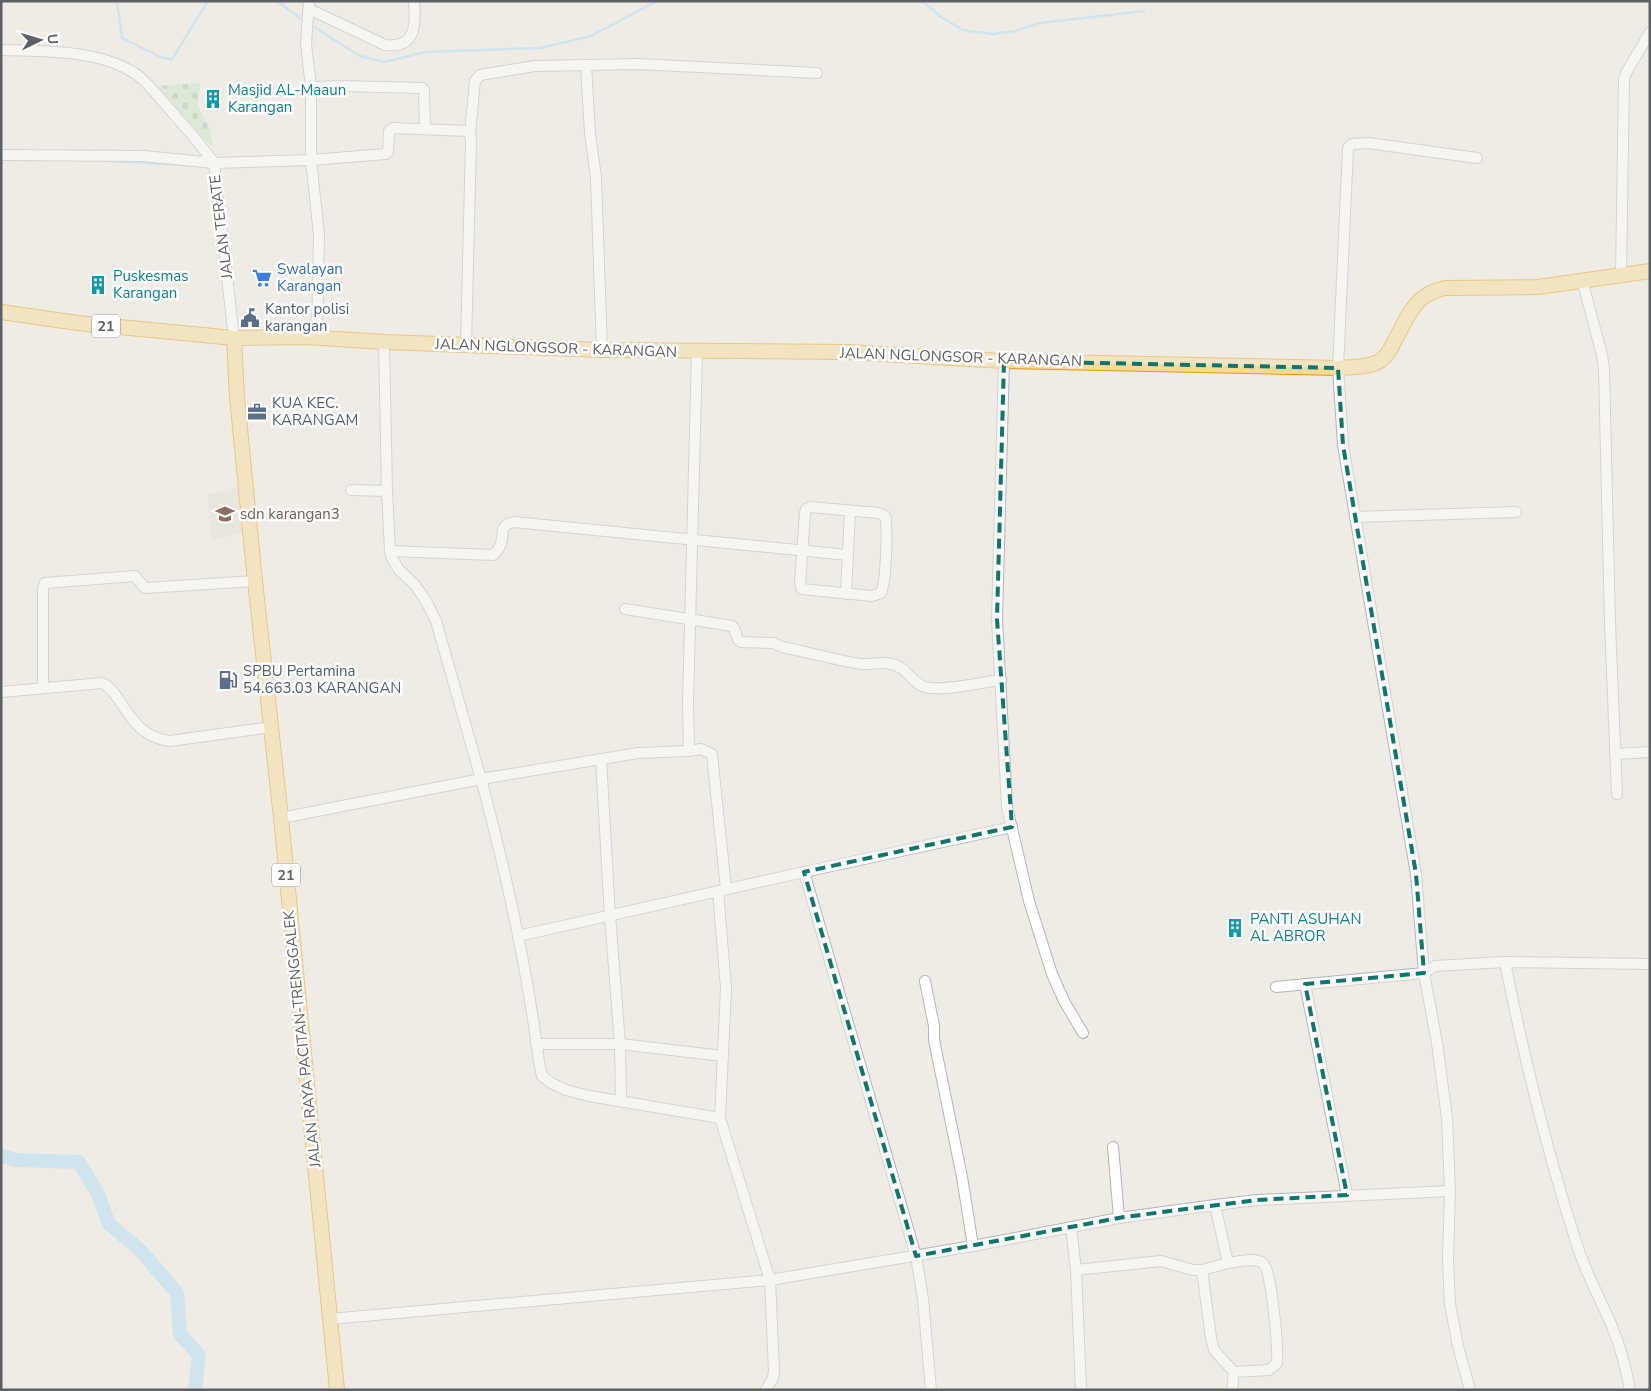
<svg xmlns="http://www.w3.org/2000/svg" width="1651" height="1391" font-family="'Nunito Sans',sans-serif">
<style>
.education{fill:#e1ddd6}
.cemetery{fill:url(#cemetery-stones)}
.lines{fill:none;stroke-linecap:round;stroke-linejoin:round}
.stream{stroke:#aad9f9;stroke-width:2.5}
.river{stroke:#aad9f9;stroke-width:14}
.minor-casing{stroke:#b2b5b9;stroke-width:12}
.highway-casing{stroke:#e29911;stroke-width:16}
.minor{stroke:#fff;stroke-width:10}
.highway{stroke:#f5d995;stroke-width:14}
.marked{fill:none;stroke:#0f766e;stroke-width:4;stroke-dasharray:10 6;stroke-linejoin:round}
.labels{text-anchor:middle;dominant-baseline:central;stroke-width:5;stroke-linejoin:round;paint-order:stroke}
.shield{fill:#fff;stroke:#8e9092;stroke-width:1}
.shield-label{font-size:14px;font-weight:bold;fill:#5d6064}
.culture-label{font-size:15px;fill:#0d838f;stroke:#fff;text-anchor:start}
.street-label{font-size:15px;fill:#5d6064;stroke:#fff}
.shop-label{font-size:15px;fill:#366cbe;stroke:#fff;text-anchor:start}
.service-label{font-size:15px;fill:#4e5e75;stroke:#fff;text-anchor:start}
.education-label{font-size:15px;fill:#785e54;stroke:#fff;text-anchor:start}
</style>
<defs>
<pattern id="cemetery-stones" width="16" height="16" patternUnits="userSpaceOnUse" patternTransform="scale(1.25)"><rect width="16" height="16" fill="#c4e4c3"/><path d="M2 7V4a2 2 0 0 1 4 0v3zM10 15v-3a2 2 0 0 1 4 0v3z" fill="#a2bca2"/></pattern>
</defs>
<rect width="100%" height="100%" fill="#eeece5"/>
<polygon class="education" points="238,487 243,533 211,540 208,494"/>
<polygon class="cemetery" points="200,83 198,107 210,129 213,146 199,137 158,86"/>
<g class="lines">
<g class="stream">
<polyline points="117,1 122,38 163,58 172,59 208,1"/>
<polyline points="277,1 304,21"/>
<polyline points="922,1 941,17 963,30 993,34 1015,31 1040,23 1144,11"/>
<polyline points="311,25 360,56 384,62 425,52 540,48 591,36 657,1"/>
<polyline points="109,161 183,165"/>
</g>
<polyline class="river" points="1,1156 17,1160 79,1162 98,1194 109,1224 140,1250 177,1293 180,1334 199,1355 195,1390"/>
<g class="minor-casing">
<g id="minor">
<polyline points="309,1 306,44 311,87 311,160 319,235 317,338"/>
<path d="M 309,9 L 385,45 C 416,49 416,25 414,1"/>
<path d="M 1,50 C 41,51 94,50 129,70 C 144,77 154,92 165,104 C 182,123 199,142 214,163 L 234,338"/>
<polyline points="311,87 340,86 422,88 424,90 425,129"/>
<polyline points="470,133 475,81 480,75 535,66 586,65"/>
<polyline points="1,155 144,156 214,163 311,160 386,154 388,152 389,131 393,128 467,131 470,133 471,141 466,345"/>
<polyline points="1621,276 1624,79 1626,73 1650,32"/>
<polyline points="1582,280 1602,355 1604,370 1610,623 1617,794"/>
<polyline points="384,342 387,491 390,551 392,558 399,570 415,585 426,601 436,621 481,779 638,753 689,751 688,703 697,352"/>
<polyline points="602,350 596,178 590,133 586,65 637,64 817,73"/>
<polyline points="1004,361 997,619 1007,807 1029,901 1052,974 1064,1001 1083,1033"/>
<polyline points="351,490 387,491"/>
<path d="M 810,507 L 879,513 L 885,516 C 888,526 886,584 881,593 L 872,596 L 802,589 L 800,583 L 805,513 L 806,509 Z"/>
<polyline points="1355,517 1516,512"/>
<path d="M 390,551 L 493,555 C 502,548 502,540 503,529 L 507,524 L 514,522 L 848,555"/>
<polyline points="846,594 850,511"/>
<path d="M 625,609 L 732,626 L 734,628 L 738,640 L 741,642 L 774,643 L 782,647 C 808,652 834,660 861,664 C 871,665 881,661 891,664 C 908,667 912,684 925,687 C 941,692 982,682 1001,680"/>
<polyline points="43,688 43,588 45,583 135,576 145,588 255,581"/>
<path d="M 1,692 L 102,683 C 110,686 114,693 119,700 C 133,721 143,738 170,741 L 271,727"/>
<polyline points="689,751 701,749 712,754 726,889"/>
<polyline points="1615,754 1650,752"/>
<path d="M 281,818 L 481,779 C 506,872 527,966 539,1062 L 542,1076 L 551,1083 L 566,1090 L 589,1096 L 720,1118 L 770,1280 L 973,1246 L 1119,1218 L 1215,1205 L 1257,1200 L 1450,1191"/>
<polyline points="804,872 916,1256 923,1299 931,1390"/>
<polyline points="718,891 726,988 720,1118"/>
<polyline points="518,936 804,872 1012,827"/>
<path d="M 1505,962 C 1524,1058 1548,1155 1578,1248 C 1587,1275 1600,1299 1611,1324 C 1620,1345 1626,1368 1630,1390"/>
<polyline points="925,981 934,1026 934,1040 962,1177 973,1246"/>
<polyline points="1305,984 1347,1195"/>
<polyline points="1276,987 1424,973 1435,966 1505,962 1650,964"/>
<polyline points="536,1044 620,1044 610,916 601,759"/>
<polyline points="621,1101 620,1044 723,1056"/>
<polyline points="1113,1147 1119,1218"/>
<path d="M 1215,1205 L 1228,1263 C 1238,1262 1254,1257 1263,1263 C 1272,1270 1278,1349 1277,1363 L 1269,1370 L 1234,1372 L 1232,1390"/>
<polyline points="1071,1227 1076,1270 1081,1390"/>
<polyline points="1076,1270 1161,1261 1193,1270 1202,1270 1228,1263"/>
<polyline points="1202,1270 1211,1338 1214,1350 1234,1372"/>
<polyline points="330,1319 770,1280 774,1371 773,1378 766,1390"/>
<polyline points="1470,1390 1458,1346 1450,1304 1448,1259 1450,1191 1447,1118 1437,1043 1424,973 1416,874 1343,445 1338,368 1348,148 1352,144 1368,143 1477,158"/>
</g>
</g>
<g class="highway-casing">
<g id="highway">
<path d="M 1,312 L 78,323 L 234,338 L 306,337 L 384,342 L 602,350 L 847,352 L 1004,361 L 1338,368 C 1351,367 1368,368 1380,361 C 1387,356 1391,349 1394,342 C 1408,317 1414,294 1445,288 L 1538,287 L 1650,271"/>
<polyline points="234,338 237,397 255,581 281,818 337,1390"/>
</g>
</g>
<use href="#minor" class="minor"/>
<use href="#highway" class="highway"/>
</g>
<path d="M0 0H1651V1391H0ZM 1004,361 L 1338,368 L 1343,445 L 1416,874 L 1424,973 L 1305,984 L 1347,1195 L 1257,1200 L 1124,1217 L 916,1256 L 804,872 L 1012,827 L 997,619 Z" fill="#eeece5" fill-opacity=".55" fill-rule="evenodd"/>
<path class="marked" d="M 1004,361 L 1338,368 L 1343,445 L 1416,874 L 1424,973 L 1305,984 L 1347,1195 L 1257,1200 L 1124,1217 L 916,1256 L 804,872 L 1012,827 L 997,619 Z"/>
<defs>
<g id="building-bare" transform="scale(1.5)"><path d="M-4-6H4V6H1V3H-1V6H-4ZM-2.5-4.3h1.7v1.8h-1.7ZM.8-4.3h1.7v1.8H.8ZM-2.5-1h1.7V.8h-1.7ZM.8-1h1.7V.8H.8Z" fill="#0f9aa8" stroke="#fff" stroke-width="2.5" paint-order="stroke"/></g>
<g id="supermarket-bare" transform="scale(1.5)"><path d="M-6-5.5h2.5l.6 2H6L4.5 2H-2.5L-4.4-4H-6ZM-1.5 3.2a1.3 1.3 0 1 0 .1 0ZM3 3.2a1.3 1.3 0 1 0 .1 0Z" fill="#3f7fe0" stroke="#fff" stroke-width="2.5" paint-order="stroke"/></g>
<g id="civic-bare" transform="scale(1.5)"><path d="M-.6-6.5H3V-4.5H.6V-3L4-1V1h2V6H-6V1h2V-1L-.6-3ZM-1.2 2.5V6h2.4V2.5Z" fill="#5c6f8a" stroke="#fff" stroke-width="2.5" paint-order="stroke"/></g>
<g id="office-bare" transform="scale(1.5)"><path d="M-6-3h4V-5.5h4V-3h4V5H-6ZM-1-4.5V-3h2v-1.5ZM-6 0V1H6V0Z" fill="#5c6f8a" stroke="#fff" stroke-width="2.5" paint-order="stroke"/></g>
<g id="school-bare" transform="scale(1.5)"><path d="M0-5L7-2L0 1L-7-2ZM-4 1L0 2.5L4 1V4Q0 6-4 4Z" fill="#8d6e63" stroke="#fff" stroke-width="2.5" paint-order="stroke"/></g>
<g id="fuel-bare" transform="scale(1.5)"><path d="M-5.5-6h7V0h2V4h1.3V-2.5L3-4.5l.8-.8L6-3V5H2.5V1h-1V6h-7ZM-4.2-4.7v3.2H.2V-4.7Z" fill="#5c6f8a" stroke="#fff" stroke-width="2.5" paint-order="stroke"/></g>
</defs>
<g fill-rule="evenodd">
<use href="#building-bare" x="213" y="99"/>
<use href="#supermarket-bare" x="262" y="278"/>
<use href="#building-bare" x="98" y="285"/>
<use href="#civic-bare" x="250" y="318"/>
<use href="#office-bare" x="257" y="412"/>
<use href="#school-bare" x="225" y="514"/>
<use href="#fuel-bare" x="228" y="680"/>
<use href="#building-bare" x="1235" y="928"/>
</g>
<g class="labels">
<g class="shield">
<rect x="92" y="314.5" width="28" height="23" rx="4"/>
<rect x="272" y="863.5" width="28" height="23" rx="4"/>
</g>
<g class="shield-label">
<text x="106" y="326">21</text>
<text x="286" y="875">21</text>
</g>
<g class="culture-label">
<text x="228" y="90">Masjid AL-Maaun<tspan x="228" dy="17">Karangan</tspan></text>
<text x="113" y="276">Puskesmas<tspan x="113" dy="17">Karangan</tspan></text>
<text x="1250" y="919">PANTI ASUHAN<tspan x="1250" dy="17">AL ABROR</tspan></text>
</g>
<g class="street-label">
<text transform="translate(221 227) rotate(-97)">JALAN TERATE</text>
<text transform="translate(556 348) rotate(2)">JALAN NGLONGSOR - KARANGAN</text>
<text transform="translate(961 357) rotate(2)">JALAN NGLONGSOR - KARANGAN</text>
<text transform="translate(302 1039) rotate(-96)">JALAN RAYA PACITAN-TRENGGALEK</text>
</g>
<g class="shop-label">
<text x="277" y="269">Swalayan<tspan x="277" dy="17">Karangan</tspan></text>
</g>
<g class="service-label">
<text x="265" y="309">Kantor polisi<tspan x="265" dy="17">karangan</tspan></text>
<text x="272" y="403">KUA KEC.<tspan x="272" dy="17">KARANGAM</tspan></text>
<text x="243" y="671">SPBU Pertamina<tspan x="243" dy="17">54.663.03 KARANGAN</tspan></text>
</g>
<g class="education-label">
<text x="240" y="514">sdn karangan3</text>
</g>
</g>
<rect width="1651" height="1391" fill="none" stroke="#5d6064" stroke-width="5"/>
<g transform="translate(40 40) rotate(85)" stroke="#ffffff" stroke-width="4" paint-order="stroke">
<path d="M0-4L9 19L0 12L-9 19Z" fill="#5d6064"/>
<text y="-8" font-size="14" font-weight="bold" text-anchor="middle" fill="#5d6064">U</text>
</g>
</svg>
